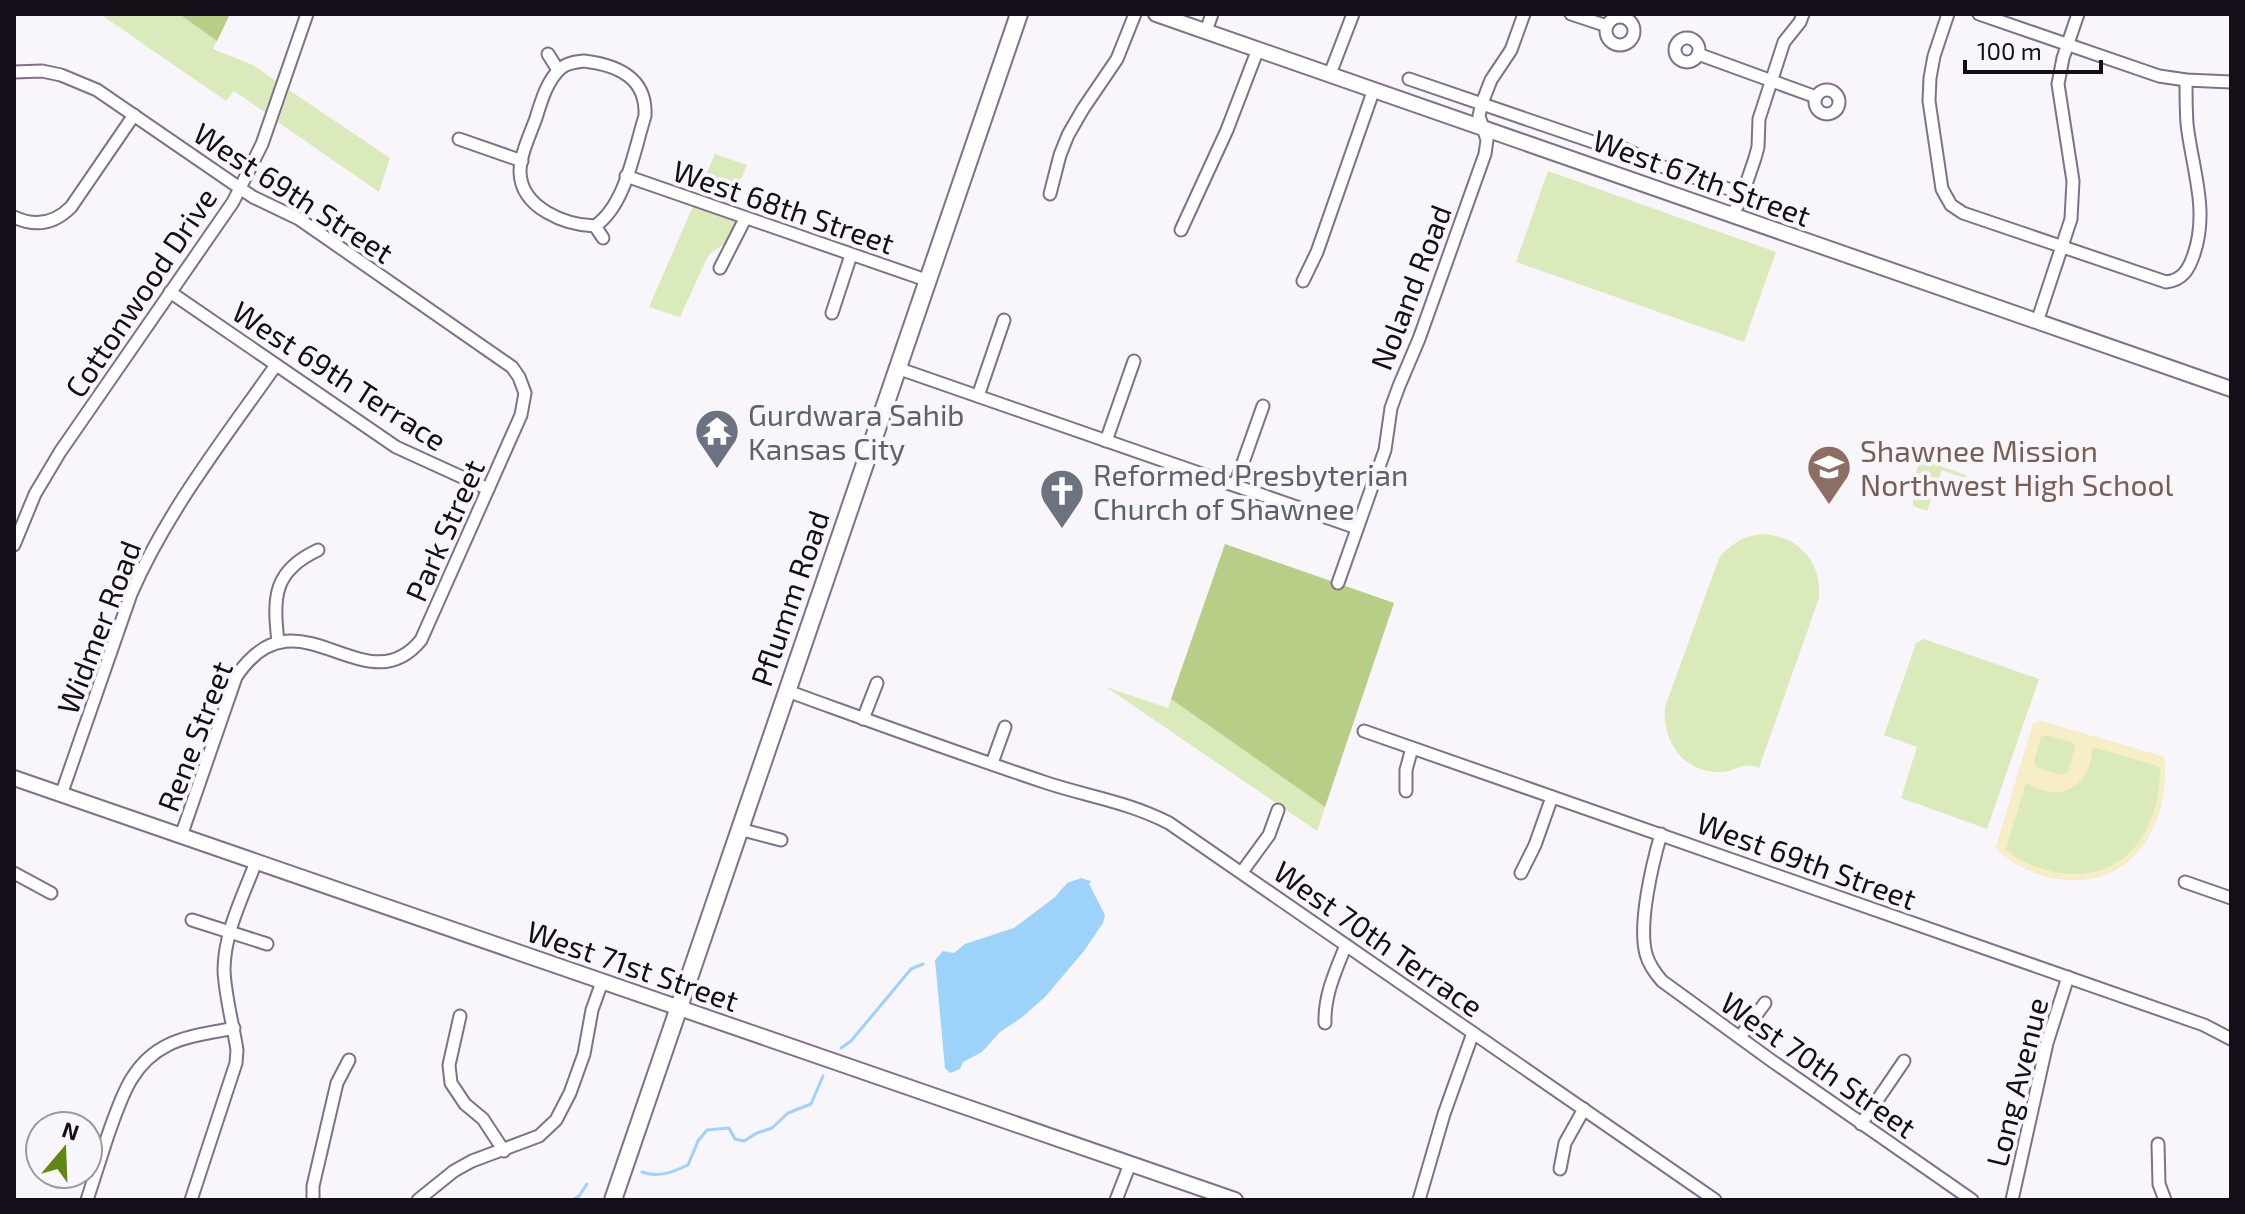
<svg xmlns="http://www.w3.org/2000/svg" width="2245" height="1214" font-family="'Exo 2',sans-serif">
<style>
.green{fill:#dbeaba}
.forest{fill:#b8cd85}
.sand{fill:#f7edc7;fill-rule:evenodd}
.water{fill:#9dd3fa}
.lines{fill:none;stroke-linecap:round;stroke-linejoin:round}
.stream{stroke:#9dd3fa;stroke-width:3}
.minor-casing{stroke:#80708a;stroke-width:15}
.tertiary-casing{stroke:#80708a;stroke-width:18}
.secondary-casing{stroke:#80708a;stroke-width:20}
.minor{stroke:#fff;stroke-width:11}
.tertiary{stroke:#fff;stroke-width:14}
.secondary{stroke:#fff;stroke-width:16}
.labels{text-anchor:middle;dominant-baseline:central;stroke-width:8;stroke-linejoin:round;paint-order:stroke}
.street-label{font-size:30px;fill:#130e17;stroke:#f8f5fb}
.worship-label{font-size:30px;fill:#5b616d;stroke:#f8f5fb;text-anchor:start}
.education-label{font-size:30px;fill:#785e54;stroke:#f8f5fb;text-anchor:start}
</style>
<rect width="100%" height="100%" fill="#f8f5fb"/>
<g class="green">
<polygon points="100,14 179,14 217,41 213,49 253,65 279,83 269,115 234,91 226,101"/>
<polygon points="289,90 390,158 379,192 278,122"/>
<polygon points="715,154 747,165 730,204 698,193"/>
<polygon points="1548,171 1776,252 1744,342 1516,262"/>
<polygon points="694,204 735,219 737,227 729,241 712,252 707,258 680,317 649,307"/>
<polygon points="1920,459 1966,475 1965,478 1942,470 1927,511 1913,506 1913,482"/>
<path d="M 1762,534 C 1798,536 1822,561 1819,598 L 1759,768 C 1740,761 1739,771 1721,772 C 1684,773 1662,742 1665,707 L 1719,558 C 1731,544 1743,536 1762,534 Z"/>
<polygon points="1924,639 2039,679 1987,829 1901,798 1917,747 1884,735 1916,643"/>
<polygon points="1106,687 1168,708 1171,699 1325,807 1317,831"/>
<path d="M 2040,721 L 2164,757 C 2171,828 2128,895 2049,877 C 2029,872 2011,863 1996,848 L 2033,724 Z"/>
</g>
<g class="forest">
<polygon points="179,14 230,14 217,41"/>
<polygon points="1225,544 1394,603 1325,807 1171,699"/>
</g>
<path class="sand" d="M 2040,721 L 2164,757 C 2171,828 2128,895 2049,877 C 2029,872 2011,863 1996,848 L 2033,724 ZM 2046,735 L 2072,742 L 2075,747 L 2068,772 L 2062,775 L 2037,768 L 2034,762 L 2041,737 ZM 2093,747 L 2160,767 C 2161,833 2121,888 2050,871 C 2034,867 2018,861 2006,849 L 2026,783 C 2062,804 2089,787 2093,747 Z"/>
<polygon class="water" points="1081,878 1091,881 1089,884 1105,915 1103,923 1084,951 1045,997 1021,1018 1000,1032 982,1052 963,1062 960,1069 950,1073 945,1068 935,960 943,951 954,953 965,944 1014,928 1055,897 1067,883"/>
<g class="lines">
<g class="stream">
<polyline points="841,1048 851,1041 911,969 923,964"/>
<path d="M 642,1172 C 659,1178 673,1172 688,1165 L 698,1141 L 707,1130 L 729,1128 L 735,1139 L 744,1141 L 757,1133 L 772,1128 L 788,1113 L 811,1104 L 823,1076"/>
<polyline points="572,1200 579,1196 587,1184"/>
</g>
<g class="minor-casing">
<g id="minor">
<polyline points="1571,14 1607,26"/>
<path d="M 1948,14 L 1934,56 L 1930,78 L 1929,101 L 1942,189 L 1951,205 L 1963,213 L 2166,282 C 2183,280 2189,269 2194,254 C 2209,210 2192,168 2187,124 C 2186,109 2186,94 2186,80"/>
<polyline points="1979,14 2159,76 2186,80 2231,82"/>
<circle cx="1620" cy="31" r="14"/>
<polyline points="1206,31 1212,14"/>
<circle cx="1687" cy="50" r="12"/>
<polyline points="548,54 558,70"/>
<polyline points="1698,54 1816,97"/>
<path d="M 584,61 C 617,65 647,77 645,116 C 634,150 626,205 595,226 C 565,225 521,208 520,172 C 520,155 530,135 536,118 C 541,102 547,80 561,68 C 567,63 575,62 584,61 Z"/>
<path d="M 14,72 L 42,71 L 61,75 L 97,90 L 253,197 L 299,219 L 512,367 L 519,377 L 525,393 L 521,415 L 421,640 C 365,709 297,584 236,677 L 181,836"/>
<polyline points="1330,74 1353,14"/>
<path d="M 1409,79 L 1599,144 C 1621,143 1638,157 1658,165 C 1686,175 1715,184 1743,194"/>
<circle cx="1827" cy="102" r="12"/>
<polyline points="459,139 522,161"/>
<polyline points="626,176 926,280"/>
<polyline points="1050,194 1060,155 1068,135 1083,109 1117,59 1135,14"/>
<polyline points="1732,214 1740,202 1755,158 1758,147 1759,119 1784,42 1800,22 1803,14"/>
<path d="M 14,217 C 35,227 54,224 71,207 L 134,115"/>
<polyline points="595,226 603,238"/>
<polyline points="1181,230 1227,130 1258,49"/>
<polyline points="720,268 745,219"/>
<polyline points="1303,281 1317,252 1374,89"/>
<polyline points="170,292 396,447 488,489"/>
<polyline points="832,313 851,255"/>
<polyline points="2037,322 2071,219 2073,181 2058,84 2063,58 2078,14"/>
<polyline points="897,368 1357,528"/>
<polyline points="978,396 1004,320"/>
<polyline points="1106,441 1134,361"/>
<polyline points="1235,485 1263,406"/>
<polyline points="14,545 35,494 60,452 233,202 262,144 307,14"/>
<polyline points="1338,583 1385,450 1391,408 1399,386 1419,339 1485,154 1487,140 1479,116 1482,103 1491,80 1511,50 1524,14"/>
<path d="M 278,642 C 273,597 273,571 318,550"/>
<path d="M 787,691 C 873,722 960,754 1047,783 C 1090,797 1128,802 1169,823 L 1715,1200"/>
<polyline points="863,719 877,683"/>
<polyline points="1364,731 2204,1025 2231,1039"/>
<polyline points="992,763 1005,727"/>
<polyline points="1406,791 1406,770 1412,748"/>
<path d="M 61,795 L 131,594 C 167,511 224,439 276,365"/>
<polyline points="739,829 781,840"/>
<path d="M 1661,834 C 1652,865 1638,924 1646,954 C 1649,965 1655,973 1662,981 L 1772,1061 L 1972,1200"/>
<polyline points="1242,872 1269,835 1278,810"/>
<polyline points="14,873 51,893"/>
<polyline points="1521,873 1535,845 1552,797"/>
<polyline points="2185,882 2231,898"/>
<polyline points="192,920 267,944"/>
<polyline points="460,1016 449,1065 451,1083 465,1104 483,1119 504,1151"/>
<path d="M 1325,1023 C 1324,995 1336,970 1346,945"/>
<polyline points="1740,1037 1765,1003"/>
<polyline points="1861,1124 1904,1061"/>
<polyline points="2158,1144 2159,1184 2165,1200"/>
<polyline points="1560,1169 1565,1143 1584,1109"/>
<path d="M 87,1200 C 94,1178 101,1157 108,1135 C 121,1099 131,1063 168,1045 C 188,1035 212,1033 234,1028"/>
<path d="M 191,1200 L 236,1063 L 237,1050 C 233,1024 225,996 224,970 C 224,933 243,896 256,862"/>
<polyline points="313,1200 313,1186 337,1083 349,1060"/>
<polyline points="418,1200 454,1171 472,1161 539,1136 556,1120 570,1093 584,1054 592,1010 602,982"/>
<polyline points="1116,1200 1130,1164"/>
<polyline points="1419,1200 1444,1114 1473,1033"/>
<polyline points="2012,1200 2047,1043 2068,977"/>
</g>
</g>
<g class="tertiary-casing">
<g id="tertiary">
<polyline points="1156,14 2231,389"/>
<polyline points="14,778 1235,1200"/>
</g>
</g>
<g class="secondary-casing">
<polyline id="secondary" points="613,1200 1019,14"/>
</g>
<use href="#minor" class="minor"/>
<use href="#tertiary" class="tertiary"/>
<use href="#secondary" class="secondary"/>
</g>
<defs>
<g id="temple-pin" transform="scale(2.3)"><path d="M0 17L-7.5 6A9.5 9.5 0 1 1 7.5 6Z" fill="#6b7280" stroke="#f8f5fb"/><path d="M0-6L5-2H3V0L6.5 2.5H4V6H1.5V3h-3V6H-4V2.5H-6.5L-3 0V-2H-5Z" fill="#fff"/></g>
<g id="school-pin" transform="scale(2.3)"><path d="M0 17L-7.5 6A9.5 9.5 0 1 1 7.5 6Z" fill="#8d6e63" stroke="#f8f5fb"/><path d="M0-5L7-2L0 1L-7-2ZM-4 1L0 2.5L4 1V4Q0 6-4 4Z" fill="#fff"/></g>
<g id="church-pin" transform="scale(2.3)"><path d="M0 17L-7.5 6A9.5 9.5 0 1 1 7.5 6Z" fill="#6b7280" stroke="#f8f5fb"/><path d="M-1.2-6h2.4v3.5h3.3v2.4h-3.3V6h-2.4V-.1h-3.3v-2.4h3.3Z" fill="#fff"/></g>
</defs>
<g fill-rule="evenodd">
<use href="#temple-pin" x="717" y="431"/>
<use href="#school-pin" x="1829" y="467"/>
<use href="#church-pin" x="1062" y="491"/>
</g>
<g class="labels">
<g class="street-label">
<text transform="translate(1702 177) rotate(20)">West 67th Street</text>
<text transform="translate(294 192) rotate(33)">West 69th Street</text>
<text transform="translate(784 206) rotate(19)">West 68th Street</text>
<text transform="translate(1410 287) rotate(-69)">Noland Road</text>
<text transform="translate(140 292) rotate(-56)">Cottonwood Drive</text>
<text transform="translate(340 375) rotate(33)">West 69th Terrace</text>
<text transform="translate(444 530) rotate(-66)">Park Street</text>
<text transform="translate(789 598) rotate(-71)">Pflumm Road</text>
<text transform="translate(98 627) rotate(-69)">Widmer Road</text>
<text transform="translate(194 736) rotate(-69)">Rene Street</text>
<text transform="translate(1807 860) rotate(20)">West 69th Street</text>
<text transform="translate(1379 938) rotate(35)">West 70th Terrace</text>
<text transform="translate(633 965) rotate(19)">West 71st Street</text>
<text transform="translate(1819 1064) rotate(35)">West 70th Street</text>
<text transform="translate(2016 1082) rotate(-76)">Long Avenue</text>
</g>
<g class="worship-label">
<text x="748" y="414">Gurdwara Sahib<tspan x="748" dy="34">Kansas City</tspan></text>
<text x="1093" y="474">Reformed Presbyterian<tspan x="1093" dy="34">Church of Shawnee</tspan></text>
</g>
<g class="education-label">
<text x="1860" y="450">Shawnee Mission<tspan x="1860" dy="34">Northwest High School</tspan></text>
</g>
</g>
<rect width="2245" height="1214" fill="none" stroke="#130e17" stroke-width="32"/>
<g transform="translate(64 1150) rotate(19)"><circle r="38" fill="#f8f5fb" stroke="#9c99a0" stroke-width="2"/>
<path d="M0-6L14 30L0 20L-14 30Z" fill="#5f8815"/>
<text y="-12" font-size="22" font-weight="bold" text-anchor="middle" fill="#130e17">N</text>
</g>
<path d="M1965 60v12h136v-12" fill="none" stroke="#130e17" stroke-width="4"/>
<text x="1977" y="60" font-size="24" fill="#130e17" stroke="#f8f5fb" stroke-width="6" paint-order="stroke">100 m</text>
</svg>
